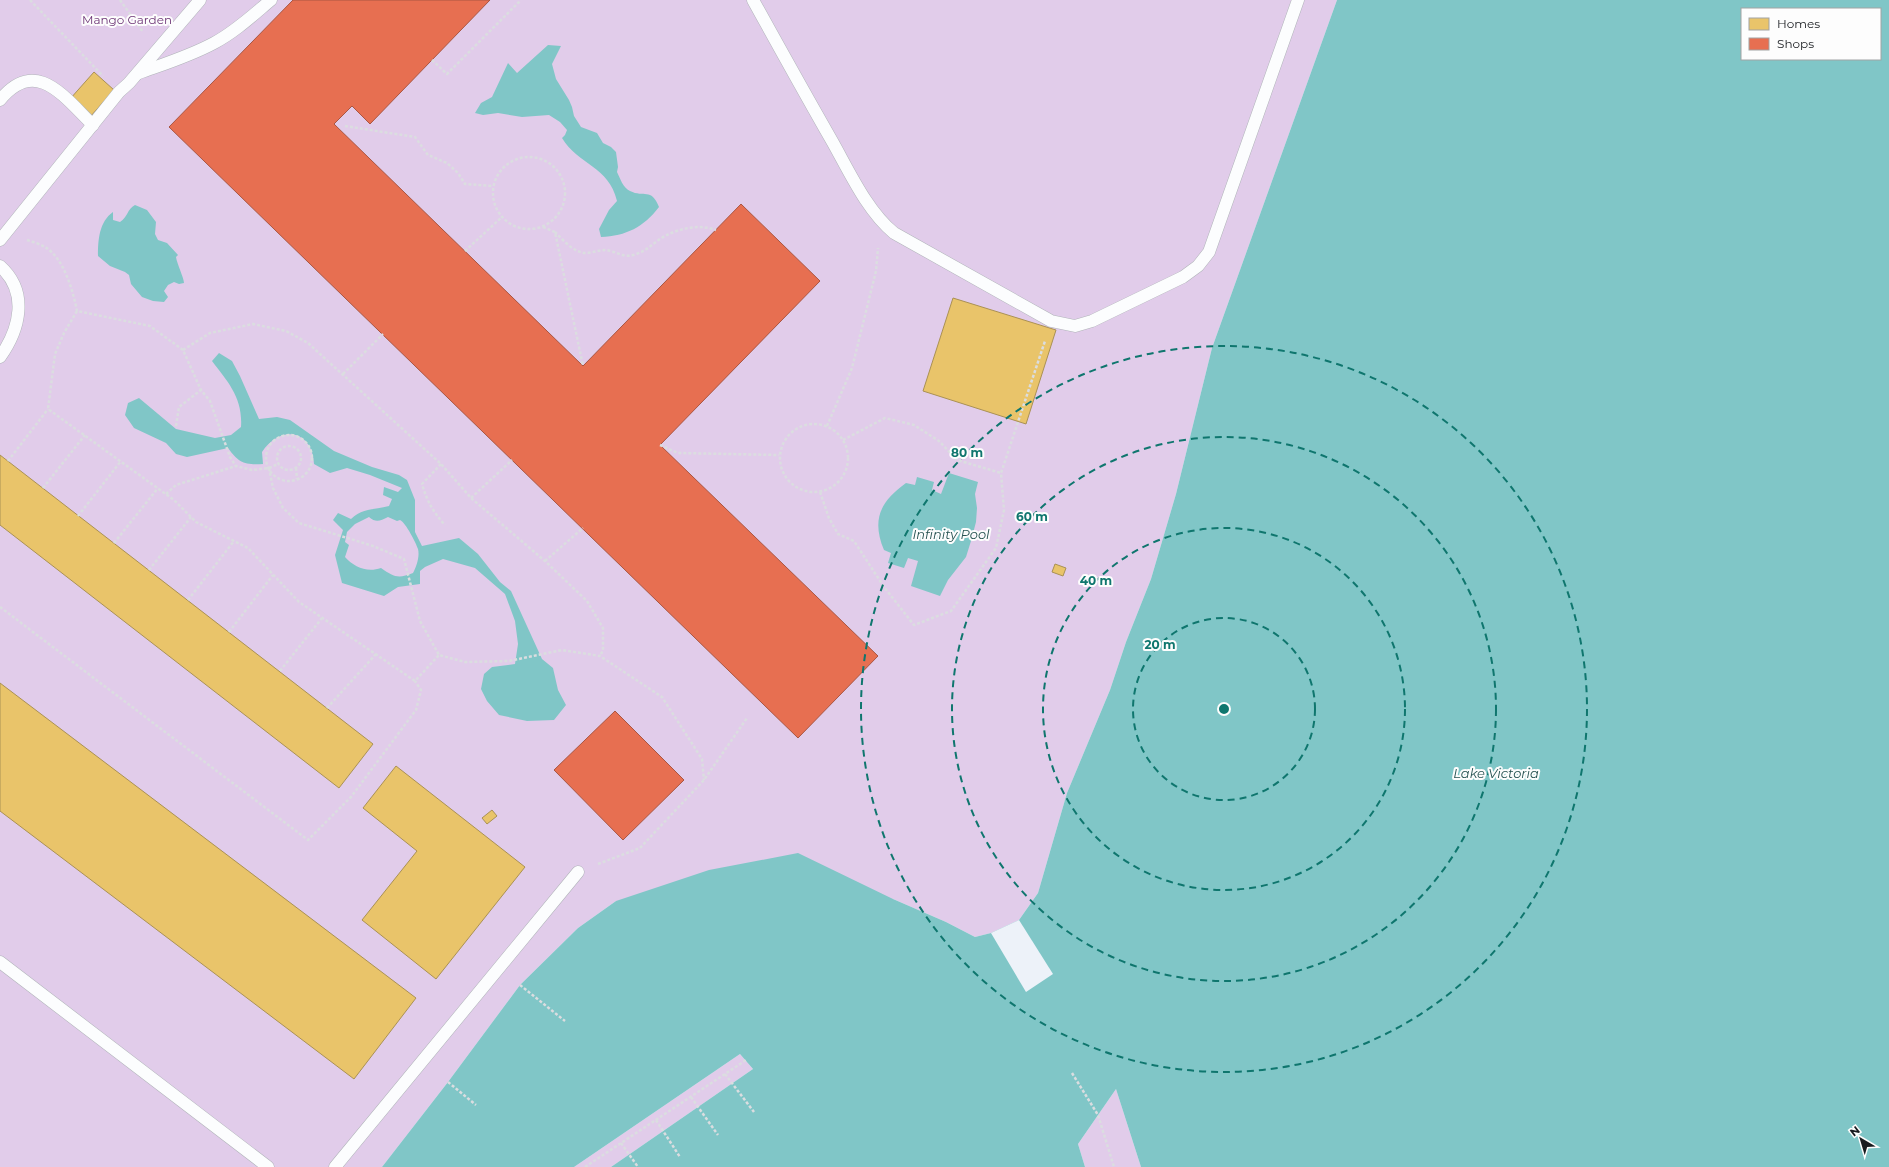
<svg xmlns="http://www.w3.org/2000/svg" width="1889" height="1167" font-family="Montserrat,sans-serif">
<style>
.green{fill:#e1ccea}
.water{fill:#80c6c7;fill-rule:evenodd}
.pier{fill:#edf2f9}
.homes{fill:#e9c46a;stroke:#aa9154}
.shops{fill:#e76f51;stroke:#a95642}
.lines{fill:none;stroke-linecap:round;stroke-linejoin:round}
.lane-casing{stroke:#b0b4b9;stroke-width:13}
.path{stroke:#dbdde0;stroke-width:2.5;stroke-dasharray:3 2;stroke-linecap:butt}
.lane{stroke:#fcfdfe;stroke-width:12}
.ring{fill:none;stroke:#0f766e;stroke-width:2;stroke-dasharray:7 5}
.labels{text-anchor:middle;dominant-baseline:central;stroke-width:4;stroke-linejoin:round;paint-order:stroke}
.park-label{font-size:12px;fill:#6e3677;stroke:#fdfdfd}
.water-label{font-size:13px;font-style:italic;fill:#265251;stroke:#fdfdfd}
.centre{fill:#0f766e;stroke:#fdfdfd;stroke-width:2}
.ring-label{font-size:12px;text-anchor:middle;font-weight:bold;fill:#0f766e;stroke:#fdfdfd;stroke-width:4;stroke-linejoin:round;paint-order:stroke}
</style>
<rect width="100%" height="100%" fill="#edf2f9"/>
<g class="green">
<polygon points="0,0 1337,0 1212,348 1176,494 1151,579 1126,642 1110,690 1067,793 1038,893 1019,920 991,933 975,937 946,922 893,899 616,901 578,928 520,985 448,1082 382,1167 0,1167"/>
<polygon points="740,1054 753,1069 611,1167 574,1167"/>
<polygon points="1116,1089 1141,1167 1085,1167 1078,1144"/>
</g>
<g class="water">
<path d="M 1337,0 L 1889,0 L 1889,1167 L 1141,1167 L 1116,1089 L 1078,1144 L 1085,1167 L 611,1167 L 753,1069 L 740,1054 L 574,1167 L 382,1167 L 448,1082 L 520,985 L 578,928 L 616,901 L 709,870 L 798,853 L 893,899 L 946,922 L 975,937 L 991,933 L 1019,920 L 1038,893 L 1067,793 L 1110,690 L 1126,642 L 1151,579 L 1176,494 L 1212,348 ZM 1742,9 L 1880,9 L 1880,59 L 1742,59 Z"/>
<path d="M 548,45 L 561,46 L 552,64 L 556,79 L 569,100 L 572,107 L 574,116 L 581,127 L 597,133 L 603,143 L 611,147 L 616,152 L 618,167 L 617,172 C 620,178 623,188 630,191 C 644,198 651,187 659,207 C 644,227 626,236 601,237 L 599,229 L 609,210 L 617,201 C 609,166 578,165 562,138 L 565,135 L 567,130 L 560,122 L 549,115 L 522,117 L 498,113 L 483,115 L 475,113 L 481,103 L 492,97 L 508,63 L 517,73 Z"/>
<path d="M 135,205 L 147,210 L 156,222 L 155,234 L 158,240 L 167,243 L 178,255 L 176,257 C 177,264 184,278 184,283 L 179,284 L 174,282 L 168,285 L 164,291 L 168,297 L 164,302 L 153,301 L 142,297 L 131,284 L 129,275 L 125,272 L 110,266 L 98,256 C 98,240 99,222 113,212 L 113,220 L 120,222 C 128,217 127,209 135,205 Z"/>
<path d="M 219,353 L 232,361 L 240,376 L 259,419 L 277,417 L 290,420 L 334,451 L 372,467 L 399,475 L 407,480 L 415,500 L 415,532 L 422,546 L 459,538 L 478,554 L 500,582 L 511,591 L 542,659 L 553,668 L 558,690 L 566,705 L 554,720 L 527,721 L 499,715 L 487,701 L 481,689 L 484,674 L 492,667 L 515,664 L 518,644 L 515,621 L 505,594 L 475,568 L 443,559 L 425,567 L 420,571 L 420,584 L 398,587 L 384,596 L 342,583 L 335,555 L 343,530 L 333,520 L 338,513 L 351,519 C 362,508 374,510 389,506 L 392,499 L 383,495 L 384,487 L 398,492 L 402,488 L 370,475 L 347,468 L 330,473 L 314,464 C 312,429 280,425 262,452 L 263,464 C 244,465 239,463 228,448 L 187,457 L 176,454 L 166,443 L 134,428 L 125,415 L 128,403 L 139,398 L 176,429 L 215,438 L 231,435 L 241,427 C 243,398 228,382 212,361 ZM 369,517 C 376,523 380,521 388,517 L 397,521 L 400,520 C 406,523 416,543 418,549 C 420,557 416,567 413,573 C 398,579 394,577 381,568 C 367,573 354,567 345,557 L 349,545 L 345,542 L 347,532 L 355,524 Z"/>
<path d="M 949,473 L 978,482 L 975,494 L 977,508 L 976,522 L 971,541 L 966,557 L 948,580 L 940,596 L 911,586 L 918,561 L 908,558 L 904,568 L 888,563 L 891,553 L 884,550 C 871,519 881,501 906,483 L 915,485 L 917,477 L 934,482 L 932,490 L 941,494 Z"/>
</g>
<polygon class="pier" points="1019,920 1053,974 1026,992 991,933"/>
<g class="homes">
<polygon points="94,72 114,90 90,117 70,99"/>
<polygon points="953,298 1056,330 1026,424 923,391"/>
<polygon points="0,455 373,744 339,788 0,525"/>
<polygon points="1055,564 1066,568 1063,576 1052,572"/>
<polygon points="0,683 416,998 354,1079 0,811"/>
<polygon points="396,766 525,867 436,979 362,920 417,851 363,808"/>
<polygon points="492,810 497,816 487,824 482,818"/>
</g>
<g class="shops">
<polygon points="293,0 490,0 370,124 352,106 334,124 583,366 741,204 820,281 660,445 878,656 798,738 169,127"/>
<polygon points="615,711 684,780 623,840 554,770"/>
</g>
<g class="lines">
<g class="lane-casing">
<g id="lane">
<path d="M 753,0 C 779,47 805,94 832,141 C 849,171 867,211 894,233 L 1051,321 L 1075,326 L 1092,321 L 1183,277 L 1198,266 L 1209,252 L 1298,0"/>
<path d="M 139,73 C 164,64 190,56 214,43 C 235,32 253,15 271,0"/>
<path d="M 0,100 C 36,56 64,97 93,125"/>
<polyline points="0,240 119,92 129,83 200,0"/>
<path d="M 0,266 C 29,292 20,329 0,357"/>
<polyline points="0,962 268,1167"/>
<polyline points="335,1167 578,872"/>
</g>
</g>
<g class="path">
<polyline points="30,0 103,76"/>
<polyline points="120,0 143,32"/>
<polyline points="432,60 447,74 521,0"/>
<polyline points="345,126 415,137 428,155 447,163 458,173 465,184 493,186"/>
<circle cx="529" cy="193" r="36"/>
<polyline points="543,227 555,232 583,366"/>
<path d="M 555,232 C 563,240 573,252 585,253 C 592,253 599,250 606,250 C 615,251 624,258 633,255 C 646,252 654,242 665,236 C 680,228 700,224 716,230"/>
<path d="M 27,240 C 33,242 40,244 45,247 C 64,258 73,291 77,311 L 150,326 L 183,350 L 201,390 L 210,401 L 230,457 L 236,466 L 252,470 L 269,468 L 273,488 L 283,508 L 299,523 L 373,546 L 404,559 L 420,621 L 439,655 L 465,662 L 509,661 L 562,650 L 600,656 L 662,697 L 702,759 L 704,780"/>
<polyline points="465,251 502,217"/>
<polyline points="77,311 64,333 55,354 48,409 174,500 196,522 248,548 299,602 415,681 439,655"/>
<polyline points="183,350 210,333 253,324 286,331 308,343 441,464 471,498 545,561 587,601 603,628 603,650 600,656"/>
<polyline points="343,374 383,334"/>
<circle cx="814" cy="458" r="34"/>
<polyline points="176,426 179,407 201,390"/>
<polyline points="827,426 852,368 876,271 878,248"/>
<circle cx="289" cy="458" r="23"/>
<polyline points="843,440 885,418 914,425 939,441 957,460 1001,473"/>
<polyline points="660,445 678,453 779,455"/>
<circle cx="289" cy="458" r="12"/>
<polyline points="8,461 48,409"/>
<path d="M 441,464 L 422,484 C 427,501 433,512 445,525"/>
<polyline points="269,468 278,464"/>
<polyline points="296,468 297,479"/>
<polyline points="43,488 85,435"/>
<polyline points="820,492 829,518 838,534 854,541 884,587 914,625 951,611 996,548 1004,510 1001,473 1045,341"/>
<polyline points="166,494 176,485 236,466"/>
<polyline points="471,498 512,460"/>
<polyline points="78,516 121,461"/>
<polyline points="114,543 158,488"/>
<polyline points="545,561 583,528"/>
<polyline points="149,570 191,517"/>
<polyline points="188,600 234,541"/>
<polyline points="0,607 308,840 351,797 416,710 421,690 415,681"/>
<polyline points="229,632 273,575"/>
<polyline points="280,671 322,618"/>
<polyline points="327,708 376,654"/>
<polyline points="598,864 640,848 704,780 747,718"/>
<polyline points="520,985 565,1021"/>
<polyline points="1072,1073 1098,1115 1114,1167"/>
<polyline points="725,1074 754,1112"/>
<polyline points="448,1082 476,1105"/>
<polyline points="691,1097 718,1135"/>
<polyline points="656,1120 680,1157"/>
<polyline points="621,1143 638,1167"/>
<polyline points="585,1167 746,1060"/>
</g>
<use href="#lane" class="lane"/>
</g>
<g class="ring">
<circle cx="1224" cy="709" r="91"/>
<circle cx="1224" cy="709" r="181"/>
<circle cx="1224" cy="709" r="272"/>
<circle cx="1224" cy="709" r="363"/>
</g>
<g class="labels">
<g class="park-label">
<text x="127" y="19">Mango Garden</text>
</g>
<g class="water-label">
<text x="951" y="534">Infinity Pool</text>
<text x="1496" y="773">Lake Victoria</text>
</g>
</g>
<circle cx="1224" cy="709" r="6" class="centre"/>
<g class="ring-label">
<text x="967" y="457">80 m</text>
<text x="1032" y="521">60 m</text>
<text x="1096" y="585">40 m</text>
<text x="1160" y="649">20 m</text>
</g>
<rect x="1741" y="8" width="140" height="52" fill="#fdfdfd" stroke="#a1a3a4"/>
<rect x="1749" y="18" width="20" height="12" fill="#e9c46a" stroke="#a1a3a4"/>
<text x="1777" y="28" font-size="12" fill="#181b1f">Homes</text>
<rect x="1749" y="38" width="20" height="12" fill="#e76f51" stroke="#a1a3a4"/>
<text x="1777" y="48" font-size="12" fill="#181b1f">Shops</text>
<g transform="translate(1861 1139) rotate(322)" stroke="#fdfdfd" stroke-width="3" paint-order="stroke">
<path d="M0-3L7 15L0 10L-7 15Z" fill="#181b1f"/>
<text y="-6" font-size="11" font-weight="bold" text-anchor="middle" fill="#181b1f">N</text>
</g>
</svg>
